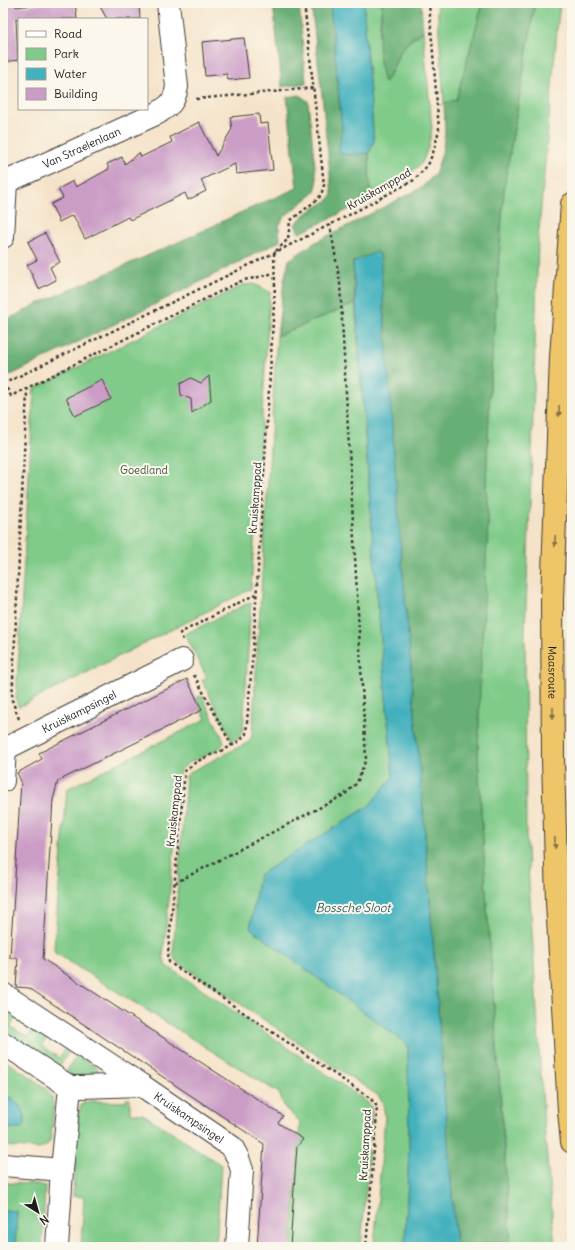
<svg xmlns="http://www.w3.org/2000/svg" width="575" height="1250" font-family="Delius,sans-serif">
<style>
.green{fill:#80cb89;stroke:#4e7452}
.forest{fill:#68af75;stroke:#426648}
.water{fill:#42b1bd;stroke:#2f666c}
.building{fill:#ca9cc6}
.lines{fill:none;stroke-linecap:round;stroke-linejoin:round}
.minor-casing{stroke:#3d3a36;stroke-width:24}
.highway-casing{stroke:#3d3a36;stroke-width:24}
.path{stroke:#3d3a36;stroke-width:2.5;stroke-dasharray:3 3;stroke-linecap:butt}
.minor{stroke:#fff;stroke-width:22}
.highway{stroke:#eec569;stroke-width:22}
.oneway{fill:#857042}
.labels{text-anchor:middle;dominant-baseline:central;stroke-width:4;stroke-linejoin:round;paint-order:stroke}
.street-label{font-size:11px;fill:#1c1c1c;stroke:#fbf7ec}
.park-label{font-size:11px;fill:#3f5942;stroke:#fbf7ec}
.water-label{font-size:12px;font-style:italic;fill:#2d5f64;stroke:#fbf7ec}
</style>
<rect width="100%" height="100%" fill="#fbf7ec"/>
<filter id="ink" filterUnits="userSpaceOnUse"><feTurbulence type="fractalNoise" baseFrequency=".025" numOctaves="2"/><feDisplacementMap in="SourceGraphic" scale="8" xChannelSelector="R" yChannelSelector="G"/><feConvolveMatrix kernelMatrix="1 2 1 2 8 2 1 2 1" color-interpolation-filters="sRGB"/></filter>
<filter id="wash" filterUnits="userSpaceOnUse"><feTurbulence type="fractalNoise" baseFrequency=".012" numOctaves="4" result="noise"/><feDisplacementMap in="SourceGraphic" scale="16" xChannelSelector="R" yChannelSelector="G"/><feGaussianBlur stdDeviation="0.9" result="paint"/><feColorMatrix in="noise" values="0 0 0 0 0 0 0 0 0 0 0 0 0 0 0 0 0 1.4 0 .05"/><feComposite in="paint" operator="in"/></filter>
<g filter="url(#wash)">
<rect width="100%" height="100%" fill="#f5e3c9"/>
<g class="green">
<polygon points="364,3 382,3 379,33 380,58 389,77 400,52 409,42 423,31 432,129 428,148 422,163 410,173 370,196 369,153 374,141 365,33"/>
<polygon points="437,3 483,3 456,100 444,103"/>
<polygon points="535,3 560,3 557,31 538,240 532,452 525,632 526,833 544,1125 555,1247 511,1247 486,892 478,758 480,663 488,523 486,484 490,386 504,188"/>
<polygon points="254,284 270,292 251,589 19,707 16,701 34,389 243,285"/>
<polygon points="355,303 375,571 393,777 369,806 259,875 250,928 408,1045 409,1150 405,1247 374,1247 385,1116 383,1104 379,1096 180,964 175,960 173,954 186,776 190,772 247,743 250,740 252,736 277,336"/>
<polygon points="251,602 243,730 240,736 232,741 202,680 207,678 185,634"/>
<path d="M 202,696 L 223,739 L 224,742 C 217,758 183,756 178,777 L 175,842 L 163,956 L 166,965 L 170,968 L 366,1101 L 371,1107 L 372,1114 L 369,1141 L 365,1141 L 364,1149 L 369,1150 L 361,1247 L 291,1247 L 300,1122 L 285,1108 L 279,1093 L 60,956 L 56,954 L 54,949 L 67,789 L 206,719 L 196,698 Z"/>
<polygon points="3,1004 18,1016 11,1025 11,1027 28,1037 35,1027 49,1035 42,1045 43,1047 59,1058 66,1048 71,1049 57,1070 3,1035"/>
<polygon points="78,1054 98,1069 98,1074 95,1079 64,1075"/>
<path d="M 3,1060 C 15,1067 49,1086 52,1098 C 55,1110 52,1124 51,1136 C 50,1144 46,1147 39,1149 L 3,1146 L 3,1128 L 21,1129 L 25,1124 C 21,1103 20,1104 3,1093 Z"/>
<polygon points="126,1099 130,1099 130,1113 143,1114 221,1165 216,1247 81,1247 84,1197 73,1196 78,1113 82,1104 90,1101 126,1102"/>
<polygon points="3,1183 37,1184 45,1186 42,1247 15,1247 17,1212 3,1210"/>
</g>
<g class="forest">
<polygon points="273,3 299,3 306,83 282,87"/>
<path d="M 311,3 L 330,3 L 342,128 L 339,150 L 341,154 L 350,155 L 369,153 L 370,196 L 360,204 L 302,232 L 299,233 L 295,224 C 301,218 306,213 313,209 C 321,204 327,203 332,195 L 323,104 Z"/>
<path d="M 382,3 L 421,3 L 423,31 C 415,37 405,43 400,52 C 394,63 392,74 384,83 C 376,58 380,29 382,3 Z"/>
<polygon points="483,3 535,3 504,188 490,386 486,484 488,523 480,686 478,758 486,892 511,1247 456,1247 421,783 401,552 353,262 355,303 277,336 284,281 289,260 314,243 421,188 435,174 442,154 445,133 444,103 456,100"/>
<polygon points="299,95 308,101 317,185 314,193 285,216 279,225 280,241 186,289 13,374 3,376 3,322 35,305 181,241 242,212 297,188 287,97"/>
</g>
<g class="water">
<polygon points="330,3 364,3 365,34 374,141 369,153 350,155 341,154 339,150 342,128"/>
<polygon points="377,252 380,255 401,552 421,783 456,1247 405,1247 409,1150 408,1045 250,928 259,875 369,806 393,777 375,571 353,262"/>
<path d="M 3,1093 C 15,1101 27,1107 25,1124 L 21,1129 L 3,1128 Z"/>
<polygon points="3,1210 17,1211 15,1247 3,1247"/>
</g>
<g id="blocks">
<g class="building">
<polygon points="3,3 16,3 16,7 50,3 75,3 77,19 16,19 18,60 3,62"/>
<polygon points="98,3 139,3 140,19 107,19"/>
<polygon points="244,38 249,78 228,80 227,74 205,76 202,42"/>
<polygon points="259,114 260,124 268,123 273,170 236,174 235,164 201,180 206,191 188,200 185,193 130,220 128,217 85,239 73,215 59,222 51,204 63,198 58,189 73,181 76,187 109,169 107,164 122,157 125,164 139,153 141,157 172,142 170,137 199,122 216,156 232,129 230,117"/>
<polygon points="45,233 60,262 50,267 56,280 39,289 27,265 37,260 28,242"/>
<polygon points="209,376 211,400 192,413 191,399 181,395 180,384 191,378 201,383"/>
<polygon points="102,380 111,399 75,416 66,398"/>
<polygon points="187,679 202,710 58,781 53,800 43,959 283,1116 278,1123 303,1139 297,1147 296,1159 290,1247 257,1247 264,1144 29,988 16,987 18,958 10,958 21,781 17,773 42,759 39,753"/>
</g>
</g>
</g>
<g filter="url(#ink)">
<use href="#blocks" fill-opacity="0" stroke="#3d3a36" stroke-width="1"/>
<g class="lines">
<g class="minor-casing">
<g id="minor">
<path id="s1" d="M 3,182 L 6,182 L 158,113 C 170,105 174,103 177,87 L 168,3"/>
<polyline points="3,237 6,182"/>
<path id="s2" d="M 3,781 L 5,749 L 182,660"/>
<polyline points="3,994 141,1085"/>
<polyline points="3,1043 70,1087 62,1170 57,1247"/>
<path id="s3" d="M 70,1087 L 80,1087 L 141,1085 L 232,1147 L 238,1158 L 242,1170 L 237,1247"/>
<polyline points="3,1165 62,1170"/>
</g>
</g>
<g class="highway-casing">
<g id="highway">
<path id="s4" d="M 572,204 L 561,357 L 552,600 L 553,759 L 557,902 L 569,1111 L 572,1142"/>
</g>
</g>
<g class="path">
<polyline points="196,99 313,88"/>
<polyline points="276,251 288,239 290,221 319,198 322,192 324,185 304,3"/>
<path d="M 274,253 L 275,287 L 265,457 L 253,650 L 246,734 C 233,750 212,752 195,763 C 191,765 188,769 185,771 L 168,953 L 169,962 L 176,967 L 370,1098 L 376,1105 L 377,1114 L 366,1247"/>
<polyline points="4,383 11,396 243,280 255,278 274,273"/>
<polyline points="3,384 274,253 349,215 414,180 428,165 434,150 439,130 429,3"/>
<polyline points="183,640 180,633 256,594"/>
<polyline points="194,675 232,746"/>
<polyline points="19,719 12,700 27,392 26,388"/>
<polyline points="175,883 344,795 357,783 366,759 340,283 330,225"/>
</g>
<use href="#minor" class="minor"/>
<use href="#highway" class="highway"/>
</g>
<defs><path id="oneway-solid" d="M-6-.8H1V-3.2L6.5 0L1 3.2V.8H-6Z"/></defs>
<g class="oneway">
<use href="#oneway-solid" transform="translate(559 411) rotate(92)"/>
<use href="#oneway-solid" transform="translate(555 541) rotate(92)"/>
<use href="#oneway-solid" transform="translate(553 713) rotate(90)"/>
<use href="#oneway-solid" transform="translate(555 843) rotate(88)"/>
</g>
</g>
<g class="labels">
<g class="street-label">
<text stroke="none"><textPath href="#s1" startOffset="86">Van Straelenlaan</textPath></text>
<text transform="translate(379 189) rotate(-30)">Kruiskamppad</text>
<text transform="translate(255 498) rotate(-86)">Kruiskamppad</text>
<text stroke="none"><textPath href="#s4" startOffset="469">Maasroute</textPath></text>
<text stroke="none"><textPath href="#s2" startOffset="115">Kruiskampsingel</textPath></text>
<text transform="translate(174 811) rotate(-84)">Kruiskamppad</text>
<text stroke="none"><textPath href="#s3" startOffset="129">Kruiskampsingel</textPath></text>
<text transform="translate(365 1145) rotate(-87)">Kruiskamppad</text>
</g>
<g class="park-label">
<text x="144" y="470">Goedland</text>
</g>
<g class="water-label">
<text x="353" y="907">Bossche Sloot</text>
</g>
</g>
<rect width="575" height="1250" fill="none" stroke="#fbf7ec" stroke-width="16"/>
<rect x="18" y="18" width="130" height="92" fill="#fbf7ec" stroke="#a29f99"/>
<rect x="26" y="31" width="20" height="6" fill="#ffffff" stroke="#a29f99"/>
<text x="54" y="38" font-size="12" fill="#1c1c1c">Road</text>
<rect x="26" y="48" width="20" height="12" fill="#80cb89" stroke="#a29f99"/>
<text x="54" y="58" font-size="12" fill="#1c1c1c">Park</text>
<rect x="26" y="68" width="20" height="12" fill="#42b1bd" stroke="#a29f99"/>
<text x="54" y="78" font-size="12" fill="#1c1c1c">Water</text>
<rect x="26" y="88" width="20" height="12" fill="#ca9cc6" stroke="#a29f99"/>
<text x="54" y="98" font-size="12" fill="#1c1c1c">Building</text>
<g transform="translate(38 1212) rotate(143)" stroke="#fbf7ec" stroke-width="3" paint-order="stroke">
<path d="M0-3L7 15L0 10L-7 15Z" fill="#1c1c1c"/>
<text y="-6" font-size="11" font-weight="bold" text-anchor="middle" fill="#1c1c1c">N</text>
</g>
</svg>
